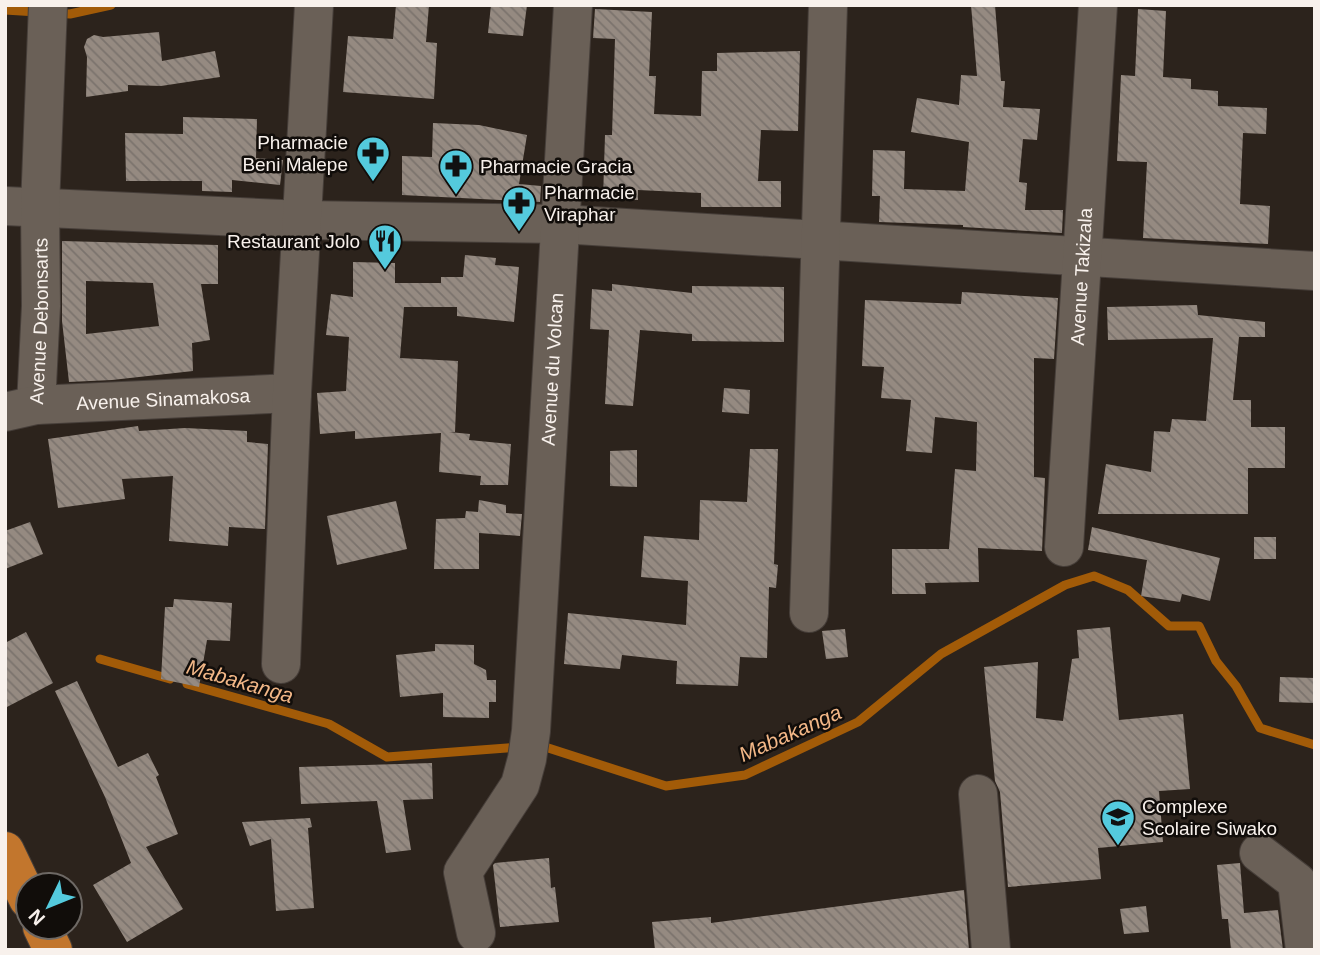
<svg xmlns="http://www.w3.org/2000/svg" width="1320" height="955" font-family="Helvetica,sans-serif">
<style>
.lines{fill:none;stroke-linecap:round;stroke-linejoin:round}
.stream{stroke:#a25b08;stroke-width:9}
.building{fill:url(#building-back-hatch);fill-rule:evenodd}
.minor-casing{stroke:#463e39;stroke-width:40}
.highway-casing{stroke:#463e39;stroke-width:40}
.minor{stroke:#6a6057;stroke-width:38}
.highway{stroke:#c2762d;stroke-width:38}
.labels{text-anchor:middle;dominant-baseline:central;stroke-width:5;stroke-linejoin:round;paint-order:stroke}
.poi-label{font-size:19px;fill:#f8f1ec;stroke:#110d0a;text-anchor:start}
.street-label{font-size:19px;fill:#f8f1ec;stroke:#110d0a}
.water-label{font-size:21px;font-style:italic;fill:#f2b787;stroke:#110d0a}
</style>
<defs>
<pattern id="building-back-hatch" width="6" height="6" patternUnits="userSpaceOnUse" patternTransform="scale(1.75)"><rect width="6" height="6" fill="#958a81"/><path d="M-1 5l2 2M0 0l6 6M5-1l2 2" fill="none" stroke="#7b736d"/></pattern>
</defs>
<rect width="100%" height="100%" fill="#2c231c"/>
<g class="lines">
<g class="stream">
<polyline points="5,10 37,12"/>
<polyline points="55,13 70,14 111,5"/>
<polyline points="100,659 170,679"/>
<polyline points="187,684 329,724 387,757 519,747"/>
<polyline points="539,745 666,786 745,775 858,722 941,654 1065,585 1094,576 1128,590 1169,626 1199,626 1216,661 1236,686 1260,728 1315,745"/>
</g>
</g>
<g class="building">
<polygon points="396,5 429,5 426,42 437,43 434,99 343,92 348,36 393,39"/>
<polygon points="491,5 527,5 523,36 488,33"/>
<polygon points="971,5 995,5 1001,81 1005,81 1003,107 1040,109 1037,140 1023,139 1019,182 1027,183 1025,210 1063,210 1062,233 963,227 963,225 879,222 880,196 872,196 873,150 905,151 904,189 965,191 969,142 911,132 917,98 959,105 961,75 977,76"/>
<polygon points="595,9 652,12 649,76 656,76 654,114 701,116 702,71 717,71 717,53 800,51 798,131 761,130 758,181 781,181 781,207 701,207 701,193 638,190 638,200 603,199 605,135 612,135 615,39 593,38"/>
<polygon points="1138,9 1166,11 1163,77 1191,79 1191,89 1218,91 1218,106 1267,108 1266,134 1243,133 1240,204 1270,206 1268,244 1143,238 1147,162 1117,161 1121,75 1135,76"/>
<polygon points="159,32 162,61 215,51 220,77 161,86 128,85 128,91 86,97 87,57 84,47 87,39 94,35 103,37"/>
<polygon points="183,117 257,119 256,158 283,160 280,185 232,180 232,192 202,191 202,181 126,181 125,133 183,134"/>
<polygon points="433,123 479,125 527,135 519,184 541,186 540,202 402,195 402,156 432,157"/>
<path d="M 62,241 L 218,245 L 218,284 L 201,284 L 210,340 L 192,343 L 193,371 L 112,380 L 69,382 L 62,321 ZM 86,281 L 153,283 L 159,326 L 86,334 Z"/>
<polygon points="465,255 496,258 495,265 519,267 514,322 457,316 457,307 404,307 400,358 458,361 455,432 449,432 470,434 469,440 511,444 508,485 480,485 481,476 439,472 441,433 355,439 355,431 320,434 317,393 346,391 349,337 326,335 331,294 353,297 353,262 395,263 395,283 441,283 441,277 463,277"/>
<polygon points="612,284 692,293 692,286 784,287 784,342 692,341 692,334 640,330 633,406 605,404 609,330 590,329 592,289 612,291"/>
<polygon points="962,292 1058,298 1054,359 1034,358 1034,477 1045,478 1042,551 978,548 979,582 925,583 926,594 892,594 892,549 949,549 955,469 976,471 977,422 935,417 932,453 906,451 911,400 881,398 884,367 862,366 865,300 961,304"/>
<polygon points="1197,305 1198,315 1265,322 1265,337 1239,337 1233,400 1251,400 1251,427 1285,427 1285,468 1248,468 1248,514 1098,514 1106,464 1151,472 1154,431 1170,432 1172,419 1206,421 1213,338 1108,340 1107,307"/>
<polygon points="724,388 750,390 749,414 722,412"/>
<polygon points="138,426 139,431 185,428 247,431 247,442 268,444 265,529 229,527 228,546 169,541 173,476 122,479 125,499 58,508 48,439"/>
<polygon points="750,449 778,449 774,564 778,565 776,588 769,587 767,658 740,657 738,686 676,684 677,661 622,655 620,669 564,664 568,613 686,625 688,581 641,577 644,536 699,540 700,500 747,502"/>
<polygon points="637,450 637,487 610,486 610,451"/>
<polygon points="479,500 506,505 506,513 522,514 520,536 479,533 479,569 434,569 436,519 465,518 466,511 478,512"/>
<polygon points="396,501 407,549 337,565 327,516"/>
<polygon points="30,522 43,554 5,569 5,531"/>
<polygon points="1092,527 1220,558 1210,601 1182,594 1180,602 1141,596 1147,560 1088,550"/>
<rect x="1254" y="537" width="22" height="22"/>
<polygon points="174,599 232,603 230,641 207,640 199,687 161,679 165,607 173,607"/>
<polygon points="1110,627 1119,720 1183,714 1190,789 1159,791 1163,842 1098,848 1101,879 1008,887 1000,792 995,781 984,667 1038,662 1036,718 1063,721 1072,659 1079,658 1077,630"/>
<polygon points="845,629 848,657 826,659 822,631"/>
<polygon points="26,632 53,683 5,708 5,643"/>
<polygon points="435,644 474,645 474,664 486,670 487,680 496,680 496,702 489,702 489,718 443,717 443,693 400,697 396,655 435,651"/>
<polygon points="1280,677 1315,678 1315,703 1279,702"/>
<polygon points="77,681 118,767 148,753 159,775 156,777 178,834 146,847 183,909 127,942 93,885 131,863 105,797 55,691"/>
<polygon points="432,763 433,799 403,800 411,850 386,853 377,801 301,804 299,767"/>
<polygon points="310,818 312,827 308,828 314,908 276,911 271,839 250,846 242,822"/>
<polygon points="549,858 551,888 555,887 559,922 500,927 493,865 495,863"/>
<polygon points="1240,863 1244,913 1278,910 1283,950 1231,950 1228,919 1222,919 1217,865"/>
<polygon points="964,890 969,950 655,950 652,922 711,917 711,923"/>
<polygon points="1146,906 1149,932 1124,934 1120,909"/>
</g>
<g class="lines">
<g class="minor-casing">
<g id="minor">
<polyline points="5,206 303,220 561,224 1315,271"/>
<path id="s1" d="M 36,405 L 41,306 L 40,207 L 48,5"/>
<path id="s2" d="M 5,412 L 36,405 L 292,393"/>
<path id="s3" d="M 1064,547 L 1098,5"/>
<polyline points="809,613 828,5"/>
<polyline points="281,664 292,393 314,5"/>
<polyline points="978,794 991,950"/>
<polyline points="1259,853 1297,882 1305,950"/>
<path id="s4" d="M 476,933 L 463,872 L 520,785 L 527,759 L 531,731 L 573,5"/>
</g>
</g>
<g class="highway-casing">
<g id="highway">
<polyline points="5,851 28,899"/>
<polyline points="42,927 53,950"/>
</g>
</g>
<use href="#minor" class="minor"/>
<use href="#highway" class="highway"/>
</g>
<defs>
<g id="pharmacy-pin" transform="scale(1.75)"><path d="M0 17L-7.5 6A9.5 9.5 0 1 1 7.5 6Z" fill="#54cadd" stroke="#110d0a"/><path d="M-2-6h4v4h4v4h-4v4h-4v-4h-4v-4h4Z" fill="#111"/></g>
<g id="restaurant-pin" transform="scale(1.75)"><path d="M0 17L-7.5 6A9.5 9.5 0 1 1 7.5 6Z" fill="#54cadd" stroke="#110d0a"/><path d="M-5-6h1v4h1v-4h1v4h1v-4h1v5L-1.5 .5V6h-2V.5L-5-1ZM5-6V6H3V1.5H1.5Q1.5-4 5-6Z" fill="#111"/></g>
<g id="school-pin" transform="scale(1.75)"><path d="M0 17L-7.5 6A9.5 9.5 0 1 1 7.5 6Z" fill="#54cadd" stroke="#110d0a"/><path d="M0-5L7-2L0 1L-7-2ZM-4 1L0 2.5L4 1V4Q0 6-4 4Z" fill="#111"/></g>
</defs>
<g fill-rule="evenodd">
<use href="#pharmacy-pin" x="373" y="153"/>
<use href="#pharmacy-pin" x="456" y="166"/>
<use href="#pharmacy-pin" x="519" y="203"/>
<use href="#restaurant-pin" x="385" y="241"/>
<use href="#school-pin" x="1118" y="817"/>
</g>
<g class="labels">
<g class="poi-label">
<text x="348" y="142" text-anchor="end">Pharmacie<tspan x="348" dy="22">Beni Malepe</tspan></text>
<text x="480" y="166">Pharmacie Gracia</text>
<text x="544" y="192">Pharmacie<tspan x="544" dy="22">Viraphar</tspan></text>
<text x="360" y="241" text-anchor="end">Restaurant Jolo</text>
<text x="1142" y="806">Complexe<tspan x="1142" dy="22">Scolaire Siwako</tspan></text>
</g>
<g class="street-label">
<text stroke="none"><textPath href="#s3" startOffset="271">Avenue Takizala</textPath></text>
<text stroke="none"><textPath href="#s1" startOffset="84">Avenue Debonsarts</textPath></text>
<text stroke="none"><textPath href="#s4" startOffset="584">Avenue du Volcan</textPath></text>
<text stroke="none"><textPath href="#s2" startOffset="159">Avenue Sinamakosa</textPath></text>
</g>
<g class="water-label">
<text transform="translate(240 681) rotate(16)">Mabakanga</text>
<text transform="translate(790 733) rotate(-24)">Mabakanga</text>
</g>
</g>
<rect width="1320" height="955" fill="none" stroke="#f8f1ec" stroke-width="14"/>
<g transform="translate(49 906) rotate(227)"><circle r="33" fill="#110d0a" stroke="#6d6864" stroke-width="2"/>
<path d="M0-5L12 26L0 18L-12 26Z" fill="#54cadd"/>
<text y="-10" font-size="19" font-weight="bold" text-anchor="middle" fill="#f8f1ec">N</text>
</g>
</svg>
